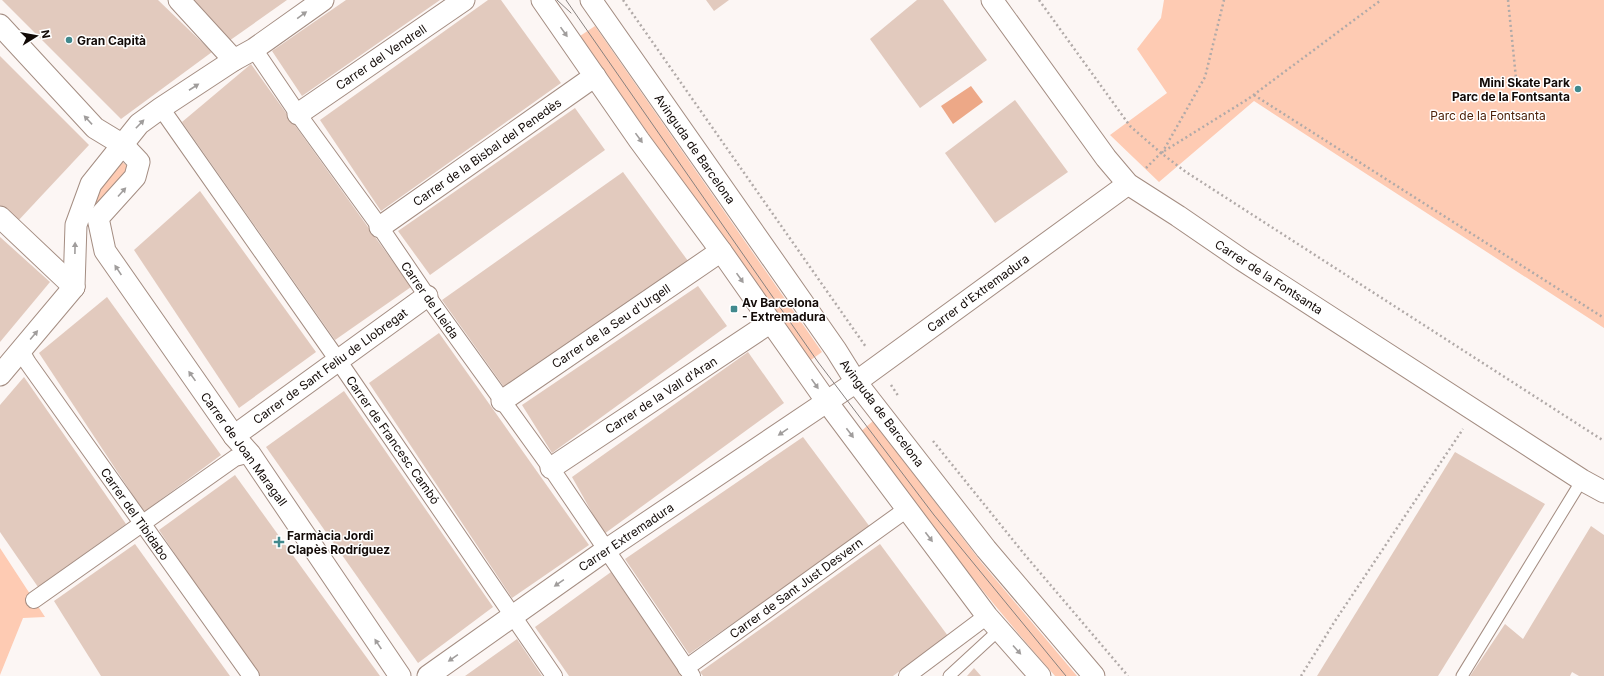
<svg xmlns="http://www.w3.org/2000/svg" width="1604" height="676" font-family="Inter,sans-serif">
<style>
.green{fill:#fecbb3}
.water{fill:#eda887}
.building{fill:#e2cabe}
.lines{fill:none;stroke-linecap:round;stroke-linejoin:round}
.service-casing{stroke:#a48d82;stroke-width:13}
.pedestrian-casing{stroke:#a48d82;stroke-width:18}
.minor-casing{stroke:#a48d82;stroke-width:23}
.path{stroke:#b1aaa8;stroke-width:2.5;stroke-dasharray:2 3;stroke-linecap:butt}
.service{stroke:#fff;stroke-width:11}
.pedestrian{stroke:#fff;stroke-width:16}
.minor{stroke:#fff;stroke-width:21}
.tram{stroke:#88817f;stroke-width:1}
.oneway{fill:#a09d9c}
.poi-dot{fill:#41898d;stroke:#fff;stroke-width:1.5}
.labels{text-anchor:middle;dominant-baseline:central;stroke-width:3;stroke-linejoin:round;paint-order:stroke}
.poi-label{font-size:12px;font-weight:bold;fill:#120a07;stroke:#fff;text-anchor:start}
.street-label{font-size:12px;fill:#120a07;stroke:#fff}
.park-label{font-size:12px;fill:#4d2109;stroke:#fff}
</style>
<rect width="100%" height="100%" fill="#fcf6f4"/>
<g class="green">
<polygon points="1164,0 1604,0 1604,328 1254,101 1159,182 1110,135 1167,93 1137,49 1161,18"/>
<polygon points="595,26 822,352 808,362 580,36"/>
<polygon points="121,161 127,166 126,172 94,214 81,234 89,204"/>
<path d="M 873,421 L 981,562 L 1077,676 L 1055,676 C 986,598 923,515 859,433 Z"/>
<polygon points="0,548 45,617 23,618 0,675"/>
</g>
<polygon class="water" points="971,86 983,102 953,124 941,106"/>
<g class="building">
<polygon points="2,0 158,0 212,52 121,119"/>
<polygon points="190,0 287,0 229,41"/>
<polygon points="346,0 440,0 302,96 272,51"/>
<polygon points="488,0 501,0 561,83 381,211 320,120"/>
<polygon points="706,0 729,0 714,11"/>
<polygon points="917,0 943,0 987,60 920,108 870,39"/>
<polygon points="0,56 89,145 16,223 0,206"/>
<polygon points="251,64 411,287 335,340 182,122"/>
<polygon points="1015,100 1068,172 995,223 945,153"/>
<polygon points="575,108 605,150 430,275 398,231"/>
<polygon points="623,172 688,261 504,387 442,300"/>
<polygon points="200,191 316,352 239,408 134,250"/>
<polygon points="0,237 50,282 0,342"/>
<polygon points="698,286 727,326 552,453 522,405"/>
<polygon points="107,297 221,455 144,512 39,353"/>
<polygon points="439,333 589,545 512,598 369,383"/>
<polygon points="748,352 784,403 604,534 572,477"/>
<polygon points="24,377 126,524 38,587 0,532 0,405"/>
<polygon points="344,391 493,607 418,663 266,447"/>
<polygon points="803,437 870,527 689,654 625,559"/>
<polygon points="1455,452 1545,504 1438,676 1317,676"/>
<polygon points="235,475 380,676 256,676 159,530"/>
<polygon points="1591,526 1604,535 1604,676 1579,676 1572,672 1570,676 1470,676 1505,624 1523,639"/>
<polygon points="135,544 230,676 101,676 54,601"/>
<polygon points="880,544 948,636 893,676 703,676 700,672"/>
<polygon points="611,572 682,676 569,676 535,627"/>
<polygon points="517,639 542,676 465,676"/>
<polygon points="974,668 981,676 967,676"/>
</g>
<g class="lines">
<g class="service-casing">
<g id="service">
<polyline points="949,676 999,630"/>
<polyline points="1462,676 1582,480"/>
</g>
</g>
<g class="pedestrian-casing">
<g id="pedestrian">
<polyline points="254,49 298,114 380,227 427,296 551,468 692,676"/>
<polyline points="161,108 344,369 554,676"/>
<polyline points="21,351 28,363 251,676"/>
<polyline points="34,600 235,458 250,454"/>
<polyline points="686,668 907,509"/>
<polyline points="907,676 987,616"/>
</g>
</g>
<g class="minor-casing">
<g id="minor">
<polyline points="179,0 234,60"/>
<polyline points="542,0 639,140 721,251 827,402 987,616 1040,676"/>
<polyline points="591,0 836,350 856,382 986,549 1094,676"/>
<polyline points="992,0 1106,158 1128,184 1178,216 1242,260 1582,480 1604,492"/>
<polyline points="0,25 95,128 123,145 139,162 135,177 98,218 105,251 234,436 250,454 400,676"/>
<polyline points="298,114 464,0"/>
<polyline points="0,217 74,287"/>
<polyline points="380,227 595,76"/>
<polyline points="74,287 76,225 91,184 139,124 161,108 234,60 254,49 323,0"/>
<polyline points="0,375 74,287"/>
<polyline points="502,401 721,251"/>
<polyline points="234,436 427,296"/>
<polyline points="551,468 771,322"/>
<polyline points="428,676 606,550 856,382 1128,184"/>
</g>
</g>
<g class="path">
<polyline points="623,0 866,347"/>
<polyline points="1039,0 1130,126 1161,153 1186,172 1604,441"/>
<polyline points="1508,0 1517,88"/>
<polyline points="1254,95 1604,318"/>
<polyline points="1162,153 1205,77 1224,0"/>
<polyline points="1146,168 1161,153 1248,99 1381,0"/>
<polyline points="891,385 899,397"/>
<polyline points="933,441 1025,555 1128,676"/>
<polyline points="1301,676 1335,621 1463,429"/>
</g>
<use href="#service" class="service"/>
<use href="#pedestrian" class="pedestrian"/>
<use href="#minor" class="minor"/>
<g class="tram">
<polyline points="557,0 571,13"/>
<polyline points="566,0 818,362 934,515 1066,676"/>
</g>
</g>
<defs><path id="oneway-solid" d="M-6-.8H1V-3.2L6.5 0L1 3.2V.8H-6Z"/></defs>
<g class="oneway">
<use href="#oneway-solid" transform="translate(302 15) rotate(-36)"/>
<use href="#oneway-solid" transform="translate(564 32) rotate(55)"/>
<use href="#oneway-solid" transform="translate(194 87) rotate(-33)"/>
<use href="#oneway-solid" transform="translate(88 120) rotate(-133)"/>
<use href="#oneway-solid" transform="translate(140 124) rotate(-46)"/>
<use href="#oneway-solid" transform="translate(639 138) rotate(54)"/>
<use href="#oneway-solid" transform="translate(122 192) rotate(-48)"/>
<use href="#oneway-solid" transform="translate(75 248) rotate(-89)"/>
<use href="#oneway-solid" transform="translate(118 270) rotate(-124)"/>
<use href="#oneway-solid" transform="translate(740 278) rotate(55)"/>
<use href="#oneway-solid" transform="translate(34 335) rotate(-50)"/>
<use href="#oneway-solid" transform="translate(192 376) rotate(-125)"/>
<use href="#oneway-solid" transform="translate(815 384) rotate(55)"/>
<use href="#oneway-solid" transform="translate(783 432) rotate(146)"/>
<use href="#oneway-solid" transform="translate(850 433) rotate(53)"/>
<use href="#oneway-solid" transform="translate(929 537) rotate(53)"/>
<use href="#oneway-solid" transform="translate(559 583) rotate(145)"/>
<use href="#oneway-solid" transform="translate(378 644) rotate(-124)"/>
<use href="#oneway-solid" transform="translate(1017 650) rotate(48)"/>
<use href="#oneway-solid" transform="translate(453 658) rotate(145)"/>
</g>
<g class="poi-dot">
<circle cx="69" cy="40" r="4"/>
<circle cx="1578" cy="89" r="4"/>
<rect x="730" y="305" width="8" height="8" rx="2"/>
<path d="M277 536h4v4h4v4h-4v4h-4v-4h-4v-4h4z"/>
</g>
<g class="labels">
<g class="poi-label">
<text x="77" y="40">Gran Capità</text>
<text x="1570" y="82" text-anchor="end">Mini Skate Park<tspan x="1570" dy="14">Parc de la Fontsanta</tspan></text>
<text x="742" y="302">Av Barcelona<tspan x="742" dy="14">- Extremadura</tspan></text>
<text x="287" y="535">Farmàcia Jordi<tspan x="287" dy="14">Clapès Rodríguez</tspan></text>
</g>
<g class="street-label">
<text transform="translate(381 57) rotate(-34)">Carrer del Vendrell</text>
<text transform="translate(695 149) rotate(55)">Avinguda de Barcelona</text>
<text transform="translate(487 152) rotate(-35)">Carrer de la Bisbal del Penedès</text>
<text transform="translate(1269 277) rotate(33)">Carrer de la Fontsanta</text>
<text transform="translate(978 293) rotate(-36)">Carrer d'Extremadura</text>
<text transform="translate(430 300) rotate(55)">Carrer de Lleida</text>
<text transform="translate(611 326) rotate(-34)">Carrer de la Seu d'Urgell</text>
<text transform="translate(330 366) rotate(-36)">Carrer de Sant Feliu de Llobregat</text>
<text transform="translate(661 395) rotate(-33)">Carrer de la Vall d'Aran</text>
<text transform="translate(882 413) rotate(53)">Avinguda de Barcelona</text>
<text transform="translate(393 440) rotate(55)">Carrer de Francesc Cambó</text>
<text transform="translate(244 449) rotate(54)">Carrer de Joan Maragall</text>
<text transform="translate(135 514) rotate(55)">Carrer del Tibidabo</text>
<text transform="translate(626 537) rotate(-34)">Carrer Extremadura</text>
<text transform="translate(796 588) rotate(-36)">Carrer de Sant Just Desvern</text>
</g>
<g class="park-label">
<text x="1488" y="115">Parc de la Fontsanta</text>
</g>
</g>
<g transform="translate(36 36) rotate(79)" stroke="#ffffff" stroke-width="3" paint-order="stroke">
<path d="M0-3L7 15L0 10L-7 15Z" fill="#120a07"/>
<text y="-6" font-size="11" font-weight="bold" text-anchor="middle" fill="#120a07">N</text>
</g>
</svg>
